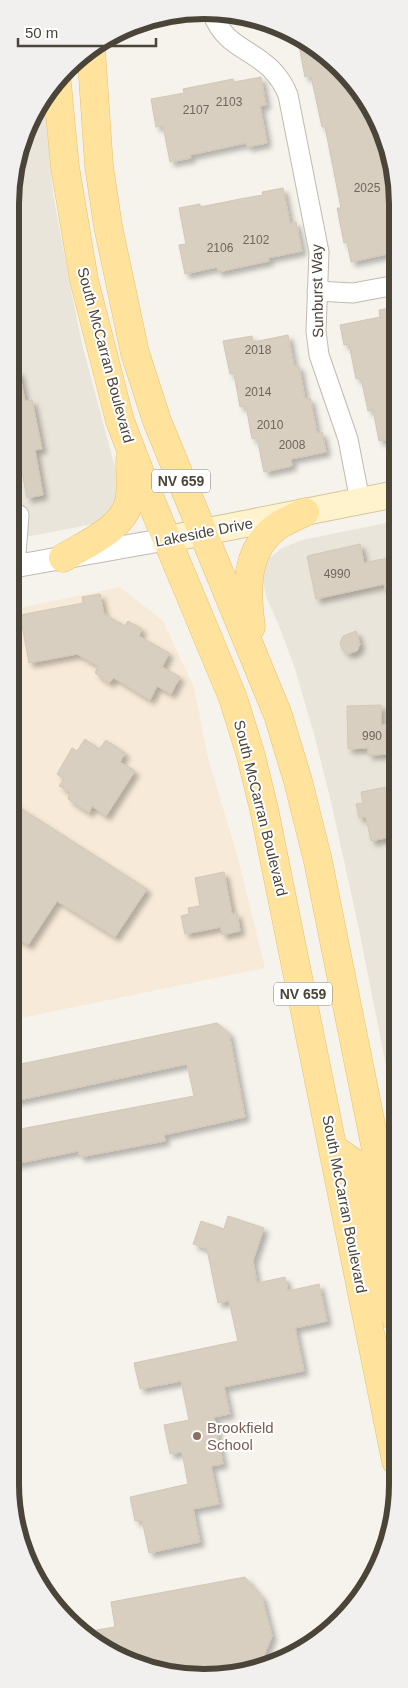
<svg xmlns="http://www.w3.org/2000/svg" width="408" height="1688" font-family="Helvetica,sans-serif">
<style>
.residential{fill:#eae5da}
.commercial{fill:#f7ead8}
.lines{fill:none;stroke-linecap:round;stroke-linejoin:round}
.stream{stroke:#a9d4f2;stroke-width:5.5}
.building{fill:#d8cfc1;stroke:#d3c7b4;filter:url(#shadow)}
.minor-casing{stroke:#c2bbae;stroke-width:21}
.tertiary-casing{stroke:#c2bbae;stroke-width:24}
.secondary-casing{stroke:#d6c79b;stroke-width:28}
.primary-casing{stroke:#e6c16a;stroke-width:29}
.minor{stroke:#fff;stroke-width:19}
.tertiary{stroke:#fff;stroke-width:22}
.secondary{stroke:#fff3cd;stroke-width:26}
.primary{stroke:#ffe39c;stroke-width:28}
.education-dot{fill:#8d6e63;stroke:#fff;stroke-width:2}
.labels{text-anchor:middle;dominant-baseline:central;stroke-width:4;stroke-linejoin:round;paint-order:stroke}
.number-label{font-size:12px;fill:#6e675b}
.shield{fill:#fff;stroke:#817c74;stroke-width:1}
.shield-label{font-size:14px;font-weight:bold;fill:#4b4439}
.street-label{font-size:15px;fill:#4b4439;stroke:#fff}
.education-label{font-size:15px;fill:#785e54;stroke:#fff;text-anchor:start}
.rim{fill:none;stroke:#4b4439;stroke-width:6}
</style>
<defs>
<filter id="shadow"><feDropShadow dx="4.5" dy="4.5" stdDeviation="2.5" flood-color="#0004"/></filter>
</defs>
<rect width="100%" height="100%" fill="#f6f3ec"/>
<g class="residential">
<polygon points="44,98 53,194 71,290 82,344 121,490 106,520 88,525 11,540 12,178 36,107"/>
<polygon points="396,521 396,1116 358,925 332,806 314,734 295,669 278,623 267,599 262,579 266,561 282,548 302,540"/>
</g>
<polygon class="commercial" points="120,587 163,621 194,687 208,758 238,858 265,968 11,1020 11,610"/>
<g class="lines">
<polyline class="stream" points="133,27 139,24"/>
</g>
<g class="building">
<polygon points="297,35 341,67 378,118 396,179 396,252 351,262 347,242 344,243 337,208 341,208 325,127 322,127 311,76 305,77"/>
<polygon points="261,77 266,105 260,106 267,143 247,147 246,143 190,155 191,158 170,162 163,126 156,127 151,99 184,93 183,89 233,79 234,82"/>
<polygon points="283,188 290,223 296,222 302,251 268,258 269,261 218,272 217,267 185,274 179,245 186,244 179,208 200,204 200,207 240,199 263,195 262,192"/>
<polygon points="396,307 396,438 379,441 373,410 368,411 361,378 356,379 349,344 344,345 340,325 380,317 379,310"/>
<polygon points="288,335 294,366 299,366 305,399 310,398 317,433 322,432 326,452 291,459 292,466 264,472 257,438 252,439 246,406 240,407 234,374 230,374 223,341 252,336 253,342"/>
<polygon points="19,371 25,401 32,400 42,449 35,450 43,495 27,498 16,440 11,441 11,372"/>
<polygon points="360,544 364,563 396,556 396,611 390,611 384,584 316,599 307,556"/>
<polygon points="100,594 104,614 125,626 128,621 142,629 139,636 169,653 162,667 180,677 171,694 157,686 150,700 114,678 109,683 95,673 98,666 77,654 29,663 20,615 83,603 82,597"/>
<polygon points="356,631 360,644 357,651 348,654 342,649 340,643 343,636"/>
<polygon points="381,705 381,725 395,724 396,754 368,755 368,748 348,749 347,706"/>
<polygon points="85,739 99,749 106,740 125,753 120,762 135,771 106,816 92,806 89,813 68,799 70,792 59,786 64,779 57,774 72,748 77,751"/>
<polygon points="396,785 396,836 371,841 366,817 359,818 356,804 363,803 361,792"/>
<polygon points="11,802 147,889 115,937 57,901 28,945 11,935"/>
<polygon points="224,872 232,914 237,913 240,931 222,935 221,927 185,934 181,916 189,914 188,908 200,906 195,878"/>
<polygon points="217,1023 229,1033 245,1117 164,1135 165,1141 80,1157 78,1151 10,1165 10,1131 194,1096 187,1064 10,1102 11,1066"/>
<polygon points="228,1216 264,1228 253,1261 257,1283 285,1277 288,1291 319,1284 327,1321 295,1328 304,1371 224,1387 230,1414 214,1417 223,1464 211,1466 219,1504 193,1509 200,1542 149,1553 142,1520 135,1521 130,1497 188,1484 182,1452 170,1454 164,1425 189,1420 181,1381 140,1389 134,1363 238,1341 229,1301 218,1303 207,1249 193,1244 201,1221 224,1229"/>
<polygon points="245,1577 262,1597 272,1636 261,1663 187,1677 118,1658 85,1632 115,1627 111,1602"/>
</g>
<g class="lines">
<g class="minor-casing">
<g id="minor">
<path d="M 212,13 C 226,48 249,47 271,69 C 279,77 284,85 288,95 L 319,252 L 316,331 L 319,355 L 348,439 L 360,501"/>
<polyline points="317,291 353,293 396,285"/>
<polyline points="15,567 19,515"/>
</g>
</g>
<g class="tertiary-casing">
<polyline id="tertiary" points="11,567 168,539"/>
</g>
<g class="secondary-casing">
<polyline id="secondary" points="168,539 396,494"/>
</g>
<g class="primary-casing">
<g id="primary">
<polyline points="91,48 99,166 108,226 135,353 157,421 278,715 298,781 318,861 396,1249"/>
<polyline points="57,83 65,167 84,280 120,421 148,494 233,698 251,756 264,809 396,1461"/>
<path d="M 63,558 C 84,545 123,529 129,502 C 132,489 130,473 130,460"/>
<path d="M 251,627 C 246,589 244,547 281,524 C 288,520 297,516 305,512"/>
<polyline points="334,1149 360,1167 391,1309 396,1318"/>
</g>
</g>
<use href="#minor" class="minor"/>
<use href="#tertiary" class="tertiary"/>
<use href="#secondary" class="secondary"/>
<use href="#primary" class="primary"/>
</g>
<circle class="education-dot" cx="197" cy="1436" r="5"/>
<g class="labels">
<g class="number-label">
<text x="229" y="102">2103</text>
<text x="196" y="110">2107</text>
<text x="367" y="188">2025</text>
<text x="256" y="240">2102</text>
<text x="220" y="248">2106</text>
<text x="258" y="350">2018</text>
<text x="258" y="392">2014</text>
<text x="270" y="425">2010</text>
<text x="292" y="445">2008</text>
<text x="337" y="574">4990</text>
<text x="372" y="736">990</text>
</g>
<g class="shield">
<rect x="152" y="469.5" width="58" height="23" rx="4"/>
<rect x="274" y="982.5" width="58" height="23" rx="4"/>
</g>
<g class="shield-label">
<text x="181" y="481">NV 659</text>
<text x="303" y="994">NV 659</text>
</g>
<g class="street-label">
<text transform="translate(317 291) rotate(-91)">Sunburst Way</text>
<text transform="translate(106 355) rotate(75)">South McCarran Boulevard</text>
<text transform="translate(204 532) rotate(-11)">Lakeside Drive</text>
<text transform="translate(261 808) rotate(76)">South McCarran Boulevard</text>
<text transform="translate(345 1204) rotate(79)">South McCarran Boulevard</text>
</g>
<g class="education-label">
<text x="207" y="1427">Brookfield<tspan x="207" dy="17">School</tspan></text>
</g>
</g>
<path d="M0 0H408V1688H0ZM204 19H204A185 185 0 0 1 389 204V1484A185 185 0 0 1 204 1669H204A185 185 0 0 1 19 1484V204A185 185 0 0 1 204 19Z" fill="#f1f0ef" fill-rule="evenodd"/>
<path class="rim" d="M204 19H204A185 185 0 0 1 389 204V1484A185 185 0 0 1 204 1669H204A185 185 0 0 1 19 1484V204A185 185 0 0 1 204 19Z"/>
<path d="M18 38v8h138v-8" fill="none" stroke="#4b4439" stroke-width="2.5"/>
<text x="25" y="38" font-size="15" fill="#4b4439" stroke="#ffffff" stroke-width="4" paint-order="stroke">50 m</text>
</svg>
